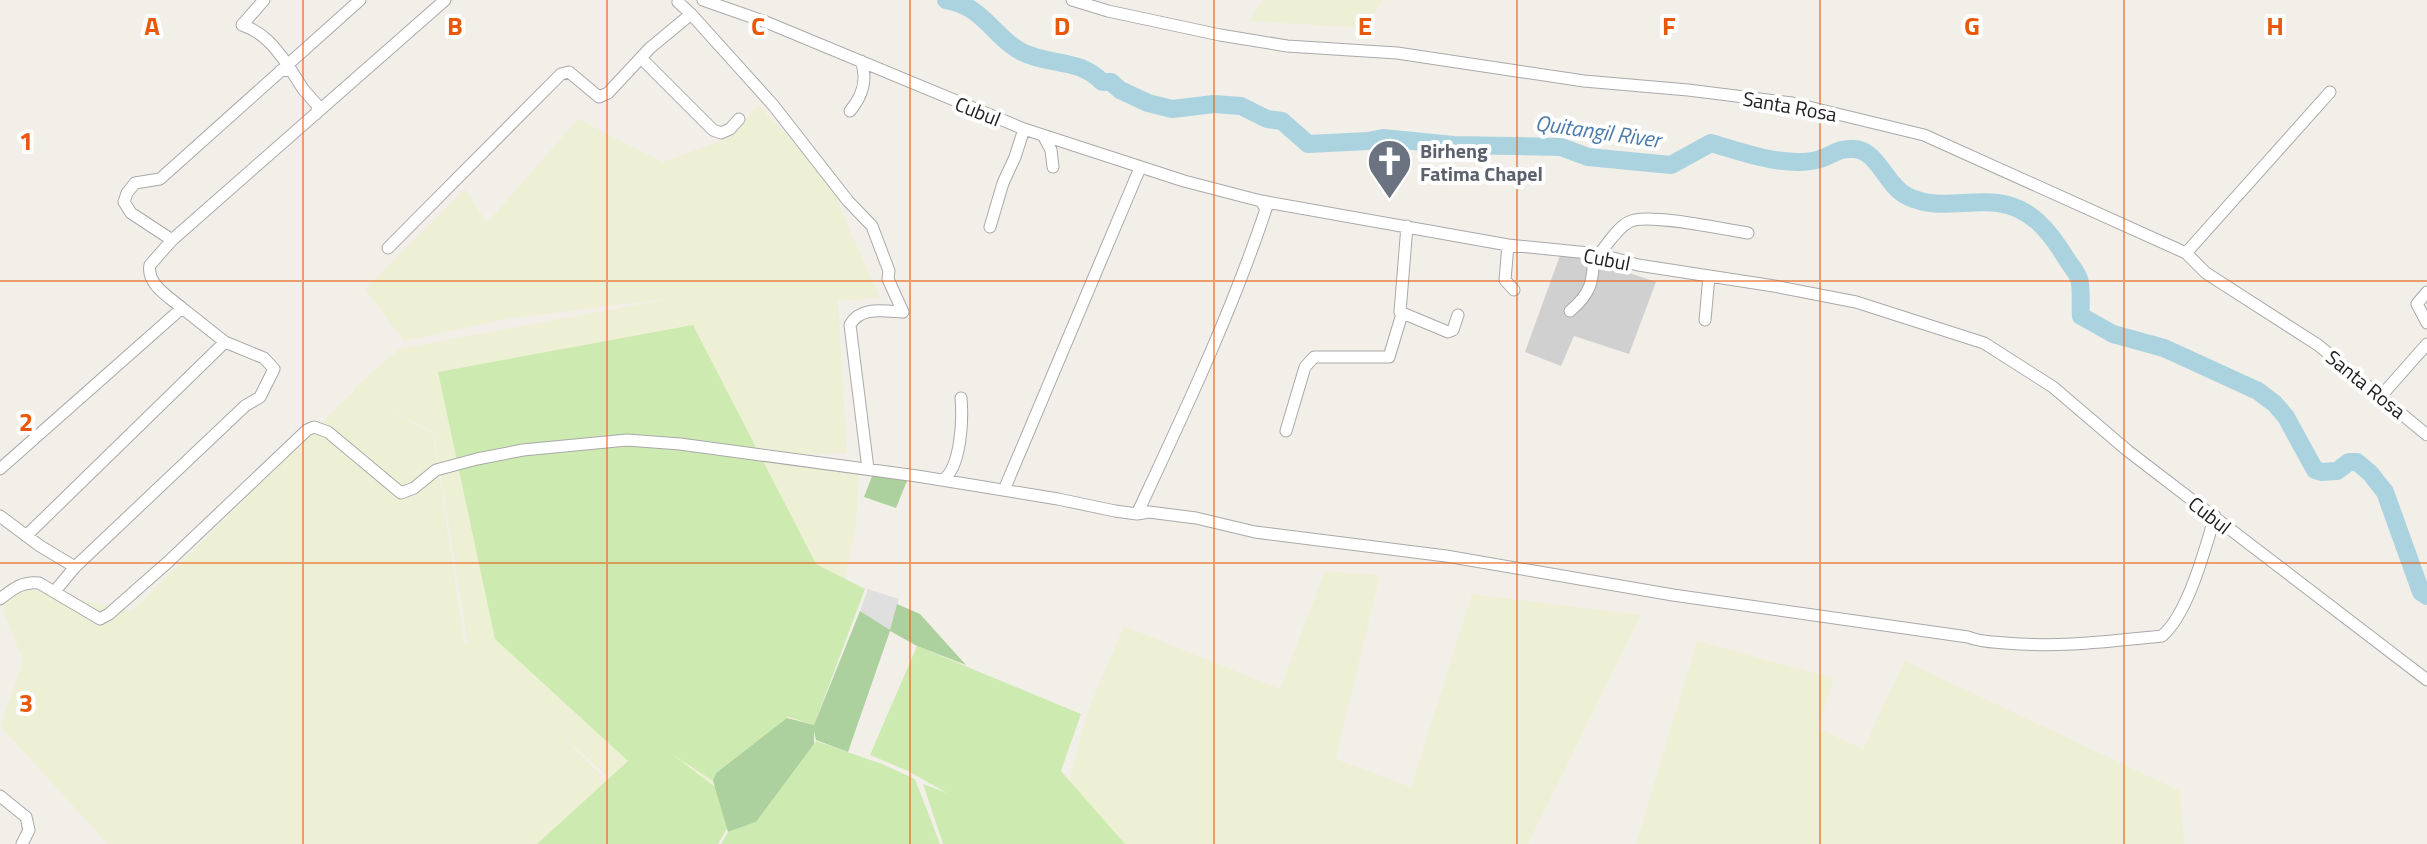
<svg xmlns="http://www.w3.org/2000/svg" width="2427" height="844" viewBox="0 0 2427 844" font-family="'Titillium Web',sans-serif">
	<rect width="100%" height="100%" fill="#f2efe9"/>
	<!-- residential -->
	<path fill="#e0dfdf" d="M868 589 899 599 890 630 860 611Z"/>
	<!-- religious -->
	<path fill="#d0d0d0" d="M1562 250 1656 282 1629 354 1574 336 1561 366 1525 352Z"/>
	<!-- farmland -->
	<path fill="#eef0d5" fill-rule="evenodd" d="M1263 0H1384L1361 28 1249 21Z
		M758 105 843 193 837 201 880 298 838 301 847 453 790 455 859 468 856 525 814 725 679 844 554 727 605 779 677 844H108L0 726 23 661 3 610 16 586 132 611 355 390 354 388 399 349 673 298 507 319 404 341 365 289 465 189 487 223 578 119 663 162 729 138ZM365 395 434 433 468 645 464 641 433 434Z
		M1325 571 1380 575 1336 759 1411 787 1472 594 1641 615 1528 844H1052L1088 710 1124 626 1280 689Z
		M1697 641 1834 678 1818 728 1863 749 1905 661 2180 791 2184 844H1636Z"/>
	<!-- grass -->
	<path fill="#cdebb0" d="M693 325 816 564 865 589 814 725 786 716 787 718 716 773 713 781 672 754 740 806 718 844H537L628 761 495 639 438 372Z
		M917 646 1081 714 1061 771 1125 844H943L923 784 947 793 908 771 870 755Z
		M816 741 882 764 915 779 940 844H721L728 832 756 822Z"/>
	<!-- forest -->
	<path fill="#add19e" d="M874 471 909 476 896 508 864 497Z
		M897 604 920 614 966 665 917 646 890 631 848 752 816 740 814 731V744L756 822 728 832 713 781 716 773 787 718 814 725 860 611 890 630Z"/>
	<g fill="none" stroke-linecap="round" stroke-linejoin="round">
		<!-- river -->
		<path stroke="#aad3df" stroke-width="18" d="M946 0C984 6 993 37 1022 52 1049 66 1080 58 1102 82H1111L1120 90 1148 103 1172 109 1214 104 1241 106 1267 119 1282 121 1308 144 1368 141 1383 138 1453 145 1561 147 1588 157 1671 165 1711 143C1742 152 1788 169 1820 159 1834 155 1836 148 1854 149 1878 150 1886 186 1907 196 1936 211 1968 199 1998 203 2031 207 2050 232 2066 258 2070 265 2077 272 2079 279 2082 287 2080 306 2081 316L2113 334 2164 348 2258 391 2275 404 2286 417 2315 470 2322 472 2337 471 2349 462H2357L2370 473 2385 492 2421 592 2427 596"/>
		<defs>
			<path id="street" d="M264 0 242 25C263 32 275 47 287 64
				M703 0 766 22 1024 129 1184 181 1261 201 1508 245 1599 254 1638 265 1774 286 1856 302 1984 343 2053 387 2128 451 2427 680
				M1072 0 1108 11 1220 35 1287 46 1397 53 1584 81 1688 90 1792 103 1924 135 2186 253 2206 273 2318 345 2427 435
				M691 14 773 105 848 201 872 226 889 271 888 279 903 312C883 311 860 306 850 325L868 469
				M641 58 713 130 721 133 730 129 739 119
				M280 71 291 70 303 89 318 106 316 114
				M850 111C862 97 868 79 861 61
				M1043 135 1051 150 1053 167
				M1407 226 1400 312 1448 332 1453 330 1458 315
				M990 227 1003 183 1015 157 1024 129
				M172 240 131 213 124 202 127 193 135 183 160 179 360 0
				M1508 245 1505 280 1514 290
				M388 248 561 74 569 72 599 97 608 93 650 48 691 14 678 2 679 0
				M2186 253 2330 92
				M1599 254C1608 244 1617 228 1629 222 1646 212 1726 230 1748 233
				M2427 292 2417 304 2427 323
				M182 308C169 297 146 284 150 265L172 240 445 0
				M1570 311C1592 293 1593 280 1594 254
				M1705 320 1709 276
				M2381 396 2427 344
				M1286 431 1305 367 1314 357H1389L1402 314
				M0 469 182 308 225 342 264 358 274 369 260 397 245 406 75 567 55 591
				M943 480C961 467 963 420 961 398
				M1004 490 1140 168
				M1137 514C1184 413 1231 314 1266 209L1261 201
				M0 516 40 546 75 567
				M26 536 225 342
				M0 599C13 589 22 581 39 583L100 619 109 614 168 562 307 430 314 427 328 432 401 493 414 488 436 470 477 459 523 450 627 440 680 444 917 476 1058 499 1115 511 1137 514 1149 512 1196 518 1255 532 1446 556 1673 595 1968 637C1980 642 1992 642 2005 643 2058 648 2110 641 2162 636 2188 614 2205 549 2215 516
				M0 796 26 817 29 830 22 844"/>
		</defs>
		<!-- street casing -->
		<use href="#street" stroke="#a9a9a9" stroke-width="13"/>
		<!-- street -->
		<use href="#street" stroke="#fff" stroke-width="11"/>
	</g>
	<!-- grid -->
	<path fill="none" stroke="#e8590c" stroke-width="2" stroke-opacity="0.55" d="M303 0V844M607 0V844M910 0V844M1214 0V844M1517 0V844M1820 0V844M2124 0V844M0 281H2427M0 563H2427"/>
	<!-- icons -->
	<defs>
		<symbol id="church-pin" viewBox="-11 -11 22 30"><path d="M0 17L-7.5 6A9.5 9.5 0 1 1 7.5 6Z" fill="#6b7280" stroke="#fff"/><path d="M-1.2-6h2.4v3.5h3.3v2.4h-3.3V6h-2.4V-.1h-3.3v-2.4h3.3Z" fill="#fff"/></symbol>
	</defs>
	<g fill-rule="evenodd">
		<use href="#church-pin" x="1364" y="136" width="51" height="69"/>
	</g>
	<g text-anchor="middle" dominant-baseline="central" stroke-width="8" stroke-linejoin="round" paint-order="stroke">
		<!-- street labels -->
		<g font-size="20" fill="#222" stroke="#fff">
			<text transform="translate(1790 106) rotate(10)">Santa Rosa</text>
			<text transform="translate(978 111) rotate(22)">Cubul</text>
			<text transform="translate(1607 259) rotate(11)">Cubul</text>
			<text transform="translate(2366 384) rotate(39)">Santa Rosa</text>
			<text transform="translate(2210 515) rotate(38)">Cubul</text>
		</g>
		<!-- worship labels -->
		<g font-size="20" font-weight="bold" fill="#5b616d" stroke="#fff" text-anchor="start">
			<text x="1420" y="150">Birheng<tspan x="1420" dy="23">Fatima Chapel</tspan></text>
		</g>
		<!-- water labels -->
		<g font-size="22" font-style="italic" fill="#4a7aab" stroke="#fff">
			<text transform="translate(1598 131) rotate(8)">Quitangil River</text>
		</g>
	</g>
	<g font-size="26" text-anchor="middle" font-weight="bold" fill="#e8590c" stroke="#fff" stroke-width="8" stroke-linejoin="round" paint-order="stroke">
		<text x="152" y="35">A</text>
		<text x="455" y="35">B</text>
		<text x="758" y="35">C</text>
		<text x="1062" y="35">D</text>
		<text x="1365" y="35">E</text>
		<text x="1669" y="35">F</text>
		<text x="1972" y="35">G</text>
		<text x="2275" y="35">H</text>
		<text x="26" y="150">1</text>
		<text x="26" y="431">2</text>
		<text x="26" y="712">3</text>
	</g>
</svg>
